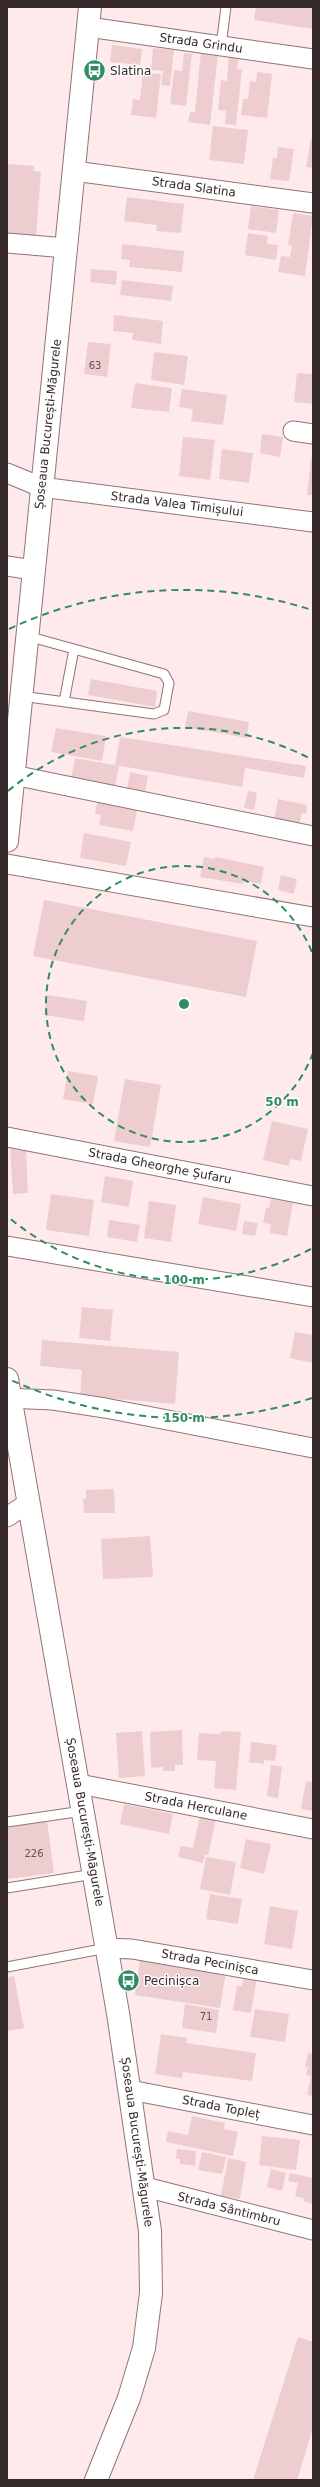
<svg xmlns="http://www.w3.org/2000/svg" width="320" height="2487" viewBox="0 0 320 2487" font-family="'DejaVu Sans',sans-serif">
	<rect width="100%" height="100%" fill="#feeaeb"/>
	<!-- building -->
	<path fill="#eecdd0" d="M256 7H313V29L254 20Z
		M112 45 142 49 140 65 110 62Z
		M153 48 174 50 170 86 161 85 163 71 151 70Z
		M201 52 218 54 210 125 188 122 190 112H195Z
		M184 53 192 54 186 106 170 104 174 70 182 71Z
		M229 56 239 57 237 69H242L236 125 225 124 226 111 218 110 221 80 227 81Z
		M257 72 272 74 267 118 241 115 243 99H248L250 81 256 82Z
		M143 73 161 74 156 118 131 115 133 99 140 100Z
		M213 126 248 130 244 164 209 160Z
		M311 138H313V168L306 167Z
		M278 147 294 149 289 181 270 179 273 158H277Z
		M7 164 34 166V171L41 172 36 236 7 233Z
		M127 197 184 204 181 233 156 231 157 225 124 221Z
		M251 206 279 210 276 233 248 229Z
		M293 213 313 216 305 276 278 272 281 256 290 257 292 246 288 245Z
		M248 233 268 236 267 244 278 245 276 260 245 255Z
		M122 244 184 251 182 272 129 267 130 260 121 259Z
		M91 269 117 271 116 285 90 282Z
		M122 280 173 286 171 301 120 295Z
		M114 315 163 321 161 344 132 340 133 333 113 331Z
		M88 342 111 344 107 377 84 374Z
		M154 352 188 356 184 385 151 380Z
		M297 373 313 374V404L294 402Z
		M135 383 172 388 169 412 131 408Z
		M182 389 227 395 223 425 191 421 193 409 179 407Z
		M262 434 283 437 280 457 260 453Z
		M183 437 215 440 210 480 179 476Z
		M222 449 253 453 249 483 219 479Z
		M311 458H313V495H307Z
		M91 679 157 691 155 707 88 695Z
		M188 711 249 722 247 738 185 727Z
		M56 728 106 736 102 761 51 752Z
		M120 737 306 766 304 778 245 768 242 787 115 765Z
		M75 758 119 766 115 787 71 780Z
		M130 772 148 776 145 792 127 789Z
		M248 791 257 793 254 810 244 808Z
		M98 799 138 806 133 831 99 825 101 815 95 814Z
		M278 799 307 805 306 814 302 813 299 826 274 821Z
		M84 833 131 842 126 866 80 858Z
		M204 857 214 859 215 857 264 867 261 884 244 881 243 884 200 877Z
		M281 875 297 879 294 894 278 890Z
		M44 900 257 941 246 997 33 956Z
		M47 995 87 1001 84 1021 44 1015Z
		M68 1071 98 1076 93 1104 63 1099Z
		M125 1079 161 1085 150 1147 114 1141Z
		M272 1121 308 1129 301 1161 290 1159 289 1166 263 1160Z
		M10 1148 26 1151 28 1193 13 1194Z
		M105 1176 133 1181 129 1207 101 1202Z
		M51 1194 94 1200 89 1236 46 1230Z
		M203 1197 241 1204 236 1231 198 1224Z
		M271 1199 293 1203 287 1236 270 1233 271 1224 263 1223 266 1207 269 1208Z
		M149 1201 176 1205 171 1242 144 1238Z
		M109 1220 140 1225 137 1242 107 1237Z
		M244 1221 258 1223 255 1236 242 1234Z
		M82 1307 113 1310 110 1341 79 1338Z
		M295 1332 313 1335V1363L290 1358Z
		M42 1340 179 1352 175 1404 80 1396 82 1370 40 1366Z
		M114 1489 115 1513H84L83 1499H86V1490Z
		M150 1536 153 1577 103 1579 101 1539Z
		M182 1730 183 1765H175V1771H163V1767L151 1768 150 1732Z
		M142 1731 145 1776 119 1778 116 1733Z
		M221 1731 241 1732 236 1790 214 1788 216 1761 197 1760 199 1733 220 1734Z
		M251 1742 277 1745 275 1761 264 1760V1764L249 1762Z
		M271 1765 282 1767 278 1798 267 1796Z
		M306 1781 313 1782V1811L301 1809Z
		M124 1804 173 1814 169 1834 120 1824Z
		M200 1815 216 1819 208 1855 205 1854 203 1863 178 1857 181 1846 193 1848Z
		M47 1821 54 1873 7 1879V1827Z
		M246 1839 271 1844 264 1874 240 1868Z
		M206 1857 236 1862 230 1895 200 1889Z
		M210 1894 242 1899 238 1924 206 1919Z
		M270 1906 298 1911 292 1949 264 1944Z
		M140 1960 226 1972 220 2008 135 1995Z
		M244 1975 257 1976 251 2013 233 2010 237 1986H242Z
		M14 1976 24 2028 7 2031V1978Z
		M185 2004 219 2010 216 2033 182 2028Z
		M255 2009 289 2014 285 2042 250 2037Z
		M161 2034 187 2038 186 2043 256 2053 252 2081 183 2072 182 2078 155 2074Z
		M308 2053 313 2054V2096L307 2095 311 2076 306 2075 308 2067H305Z
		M192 2116 225 2123 224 2129 238 2132 233 2156 166 2142 168 2131 188 2135Z
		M262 2136 300 2140 296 2170 259 2165Z
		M177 2149 196 2151 195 2166 180 2164V2159H176Z
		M202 2152 226 2157 222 2174 198 2170Z
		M228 2158 246 2162 240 2199 221 2196Z
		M271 2169 286 2173 282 2191 267 2187Z
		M290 2173 313 2178V2204L303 2201 304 2198 295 2196 298 2183 288 2181Z
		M298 2337 313 2342V2428L297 2480H253Z"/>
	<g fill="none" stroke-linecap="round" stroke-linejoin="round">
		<defs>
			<path id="service" d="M221 46 226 7
				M21 696 154 714 164 710 169 683 164 674 27 636
				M64 702 74 649
				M7 1822 83 1811
				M7 1888 94 1874
				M7 1967 107 1948"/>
			<path id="minor" d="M88 27 313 59
				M74 171 313 203
				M7 243 66 248
				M293 431 313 434
				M7 473 41 487 313 522
				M7 566 33 570
				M13 775 313 836
				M7 864 313 917
				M7 1137 313 1196
				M7 1246 313 1297
				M7 1398 53 1400 105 1408 313 1448
				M7 1517 28 1503
				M79 1784 313 1829
				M107 1948 132 1949 313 1980
				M130 2090 313 2125
				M145 2187 313 2230"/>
			<path id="secondary" d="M7 841 90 7
				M7 1379 118 2013 150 2231 151 2293 144 2348 129 2398 96 2480"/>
		</defs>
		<!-- service casing -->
		<use href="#service" stroke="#917477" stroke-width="11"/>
		<!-- minor casing -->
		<use href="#minor" stroke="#917477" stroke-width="21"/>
		<!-- secondary casing -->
		<use href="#secondary" stroke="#917477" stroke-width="24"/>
		<!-- service -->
		<use href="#service" stroke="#fff" stroke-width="9"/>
		<!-- minor -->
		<use href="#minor" stroke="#fff" stroke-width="19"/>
		<!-- secondary -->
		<use href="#secondary" stroke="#fff" stroke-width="22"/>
	</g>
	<!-- distance rings -->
	<g fill="none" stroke="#2f8c63" stroke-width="2" stroke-dasharray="7 5">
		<path d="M313 1053A138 138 0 1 1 313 955"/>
		<path d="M311 1249A276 276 0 0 1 8 1217M8 791A276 276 0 0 1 311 759"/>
		<path d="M312 1398A414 414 0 0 1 9 1379M9 629A414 414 0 0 1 312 610"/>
	</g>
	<!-- icons -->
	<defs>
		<symbol id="bus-disc" viewBox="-11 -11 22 22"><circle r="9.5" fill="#2f8c63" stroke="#fdfdfd"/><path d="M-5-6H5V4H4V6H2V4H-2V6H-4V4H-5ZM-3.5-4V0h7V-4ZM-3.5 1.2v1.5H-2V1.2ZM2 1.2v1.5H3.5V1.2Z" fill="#fff"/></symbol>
	</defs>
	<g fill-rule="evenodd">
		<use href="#bus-disc" x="82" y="58" width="25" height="25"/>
		<use href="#bus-disc" x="116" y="1968" width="25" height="25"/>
	</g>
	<g text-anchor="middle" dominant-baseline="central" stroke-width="3" stroke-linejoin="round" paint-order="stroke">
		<!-- number labels -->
		<g font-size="10" fill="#645254">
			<text x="95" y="365">63</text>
			<text x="34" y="1853">226</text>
			<text x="206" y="2016">71</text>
		</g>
		<!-- street labels -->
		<g font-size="12" fill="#36292a" stroke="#fdfdfd">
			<text transform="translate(201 43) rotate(8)">Strada Grindu</text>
			<text transform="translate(194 187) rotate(8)">Strada Slatina</text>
			<text transform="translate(48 424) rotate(-84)">Șoseaua București-Măgurele</text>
			<text transform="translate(177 504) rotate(7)">Strada Valea Timișului</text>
			<text transform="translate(160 1166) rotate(11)">Strada Gheorghe Șufaru</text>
			<text transform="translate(196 1806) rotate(11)">Strada Herculane</text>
			<text transform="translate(85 1822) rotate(80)">Șoseaua București-Măgurele</text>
			<text transform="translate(210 1962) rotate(10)">Strada Pecinișca</text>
			<text transform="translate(221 2107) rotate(11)">Strada Topleț</text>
			<text transform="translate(137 2142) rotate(82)">Șoseaua București-Măgurele</text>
			<text transform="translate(229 2209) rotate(14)">Strada Sântimbru</text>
		</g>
		<!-- poi labels -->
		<g font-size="12" fill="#36292a" stroke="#fdfdfd" text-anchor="start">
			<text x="110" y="71">Slatina</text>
			<text x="144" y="1981">Pecinișca</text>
		</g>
	</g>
	<circle cx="184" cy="1004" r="6" fill="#2f8c63" stroke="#fdfdfd" stroke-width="2"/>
	<g font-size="12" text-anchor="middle" font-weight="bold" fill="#2f8c63" stroke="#fdfdfd" stroke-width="3" stroke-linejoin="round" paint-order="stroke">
		<text x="282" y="1106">50 m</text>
		<text x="184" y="1284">100 m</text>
		<text x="184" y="1422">150 m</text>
	</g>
	<!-- border -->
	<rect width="320" height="2487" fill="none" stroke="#36292a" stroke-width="16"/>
</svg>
